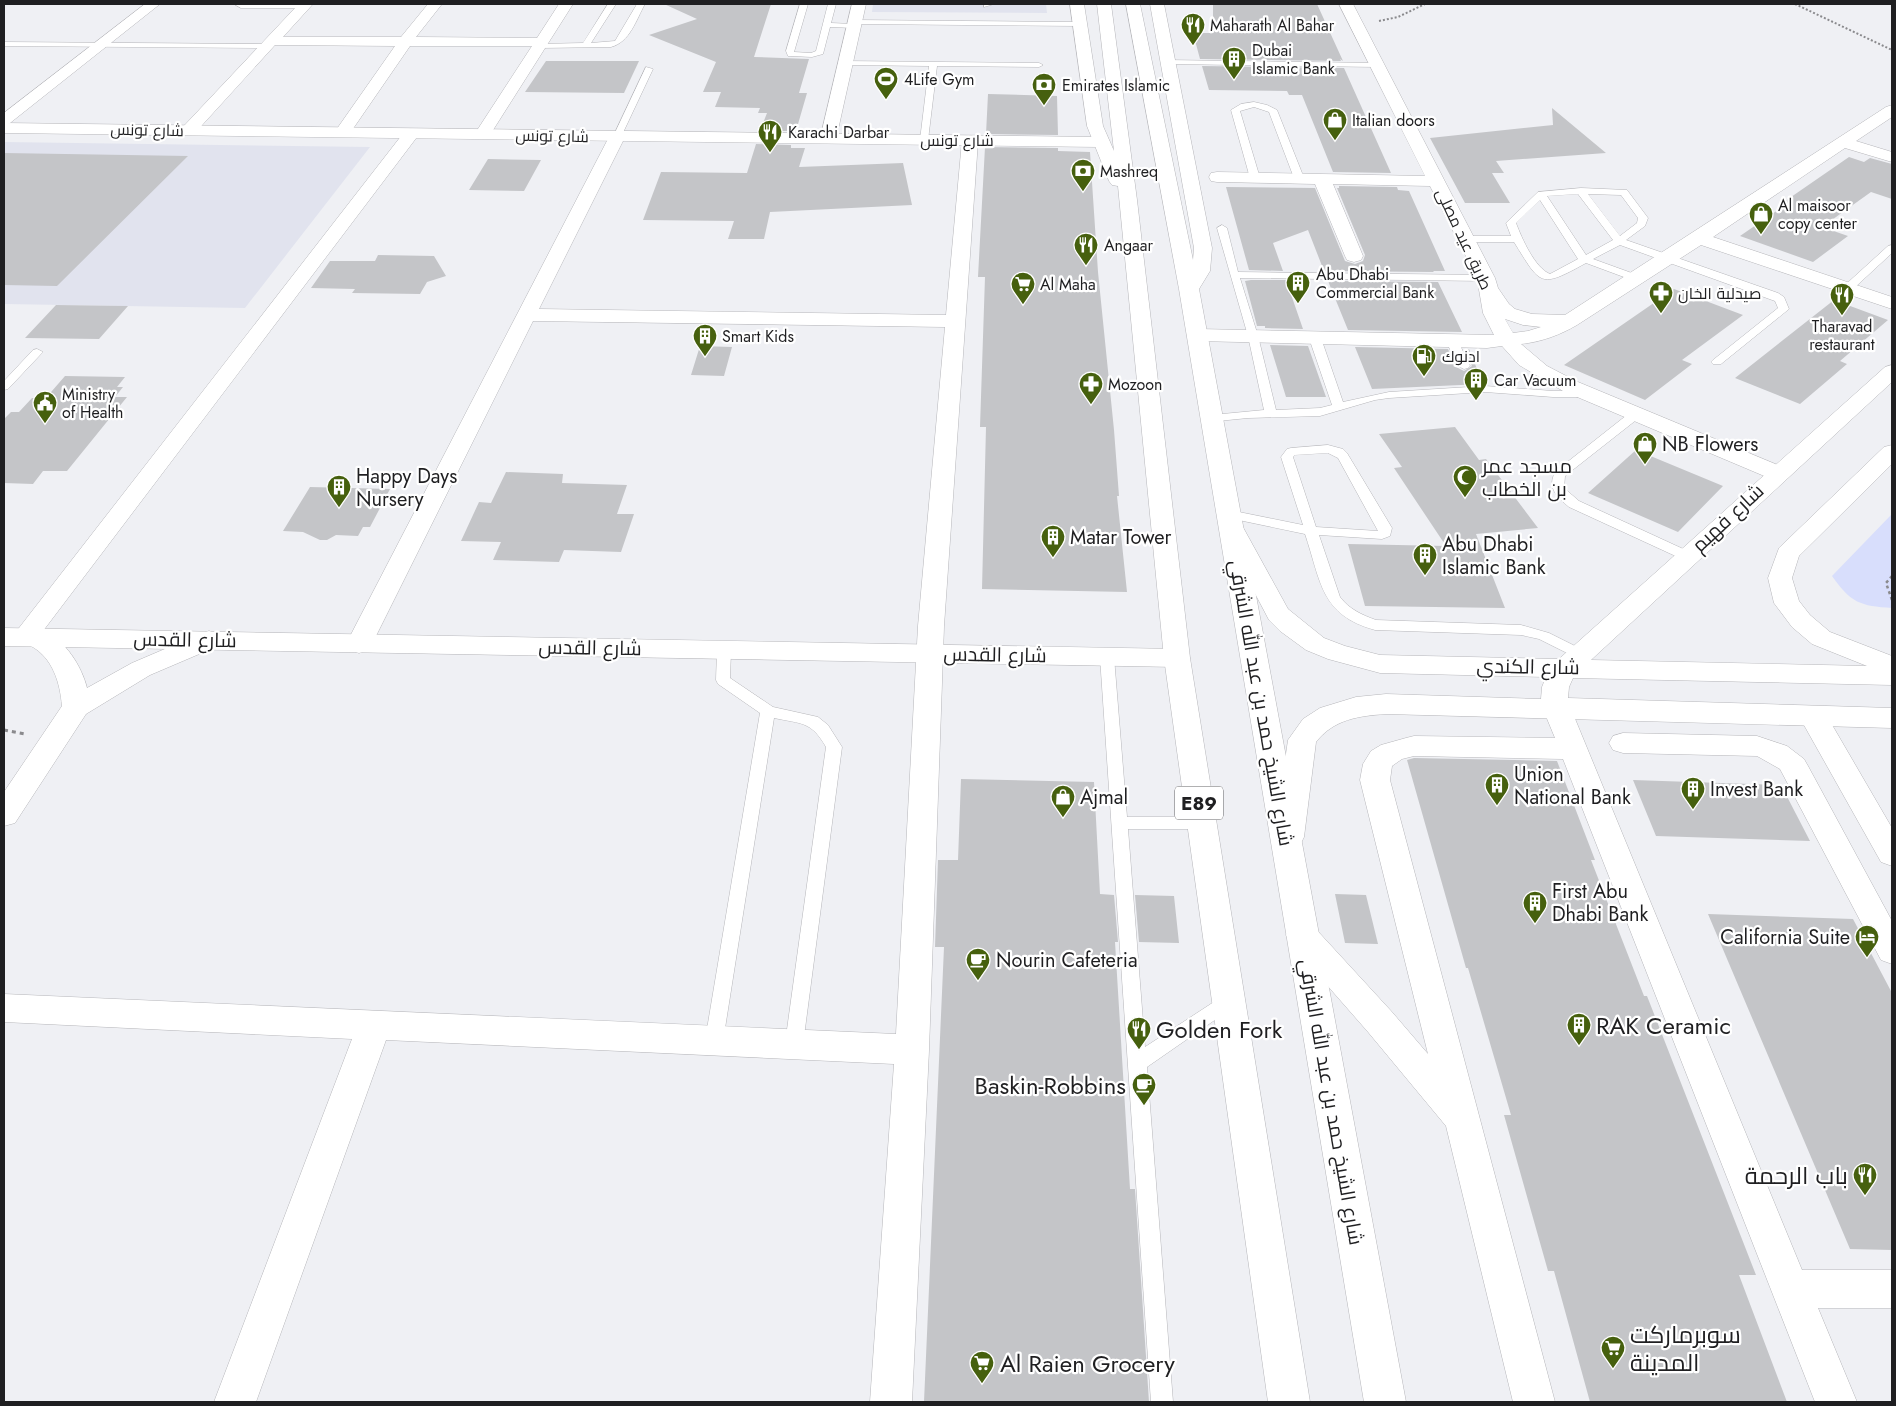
<svg xmlns="http://www.w3.org/2000/svg" width="1896" height="1406" viewBox="0 0 1896 1406" font-family="Jost,Cairo,sans-serif">
	<rect width="100%" height="100%" fill="#eff0f4"/>
	<!-- built -->
	<path fill="#e1e3ee" d="M873 4H1046L1047 13 872 12Z
		M4 142 370 147 245 308 4 304Z"/>
	<!-- green -->
	<path fill="#d8defc" d="M1892 514V608C1860 606 1851 603 1832 576Z"/>
	<!-- building -->
	<path fill="#c4c5c8" d="M664 4H771L754 57 809 59 799 93H807L796 131H760L767 113H758L760 108 715 107 721 92H703L716 62 649 35 697 19Z
		M1213 4H1317L1343 61 1340 59 1341 61 1200 59 1193 33H1213Z
		M546 61H639L624 93 525 92Z
		M1202 66 1344 68 1391 173 1333 172 1302 95H1289L1287 91 1209 90Z
		M988 94 1057 96 1058 135 986 134Z
		M1552 108 1606 153 1496 161 1504 173H1492L1510 203H1465L1430 138 1553 125Z
		M756 144 791 145V148H805L799 167 903 163 912 205 770 212 764 239H728L734 221 643 220 661 172 747 173Z
		M985 147 1058 148V151L1090 152 1098 272 1114 430 1119 496H1117L1127 592 982 589 986 427H980L985 277H978Z
		M4 153 188 156 57 286 4 285Z
		M1849 157 1864 162 1870 158 1892 164V199L1871 192 1822 227 1848 236 1813 262 1740 236 1782 207 1778 206Z
		M488 159 541 160 524 191 469 190Z
		M1339 186 1397 187 1398 190 1409 191 1445 271H1433L1434 272 1324 271 1308 230 1273 243 1283 271 1249 270 1226 187 1315 188 1345 261 1355 264 1363 261 1365 255 1337 188H1339Z
		M378 255 434 256 446 276 427 282 420 294 352 293 355 289 311 288 330 261H375Z
		M1251 280H1286L1303 329 1265 328V326H1257L1245 281Z
		M1328 281 1438 282 1462 332 1348 330Z
		M1674 289 1743 315 1682 360 1692 364 1645 400 1564 365Z
		M1834 300 1888 320 1840 361 1847 364 1800 404 1735 378Z
		M56 305 128 306 99 339 25 338Z
		M1270 345 1308 346 1326 397H1286Z
		M700 346 732 347 724 376 691 375Z
		M1355 347 1448 349 1456 367 1464 371 1472 366 1464 349H1469L1483 384 1372 389Z
		M65 376 125 377 117 387H123L115 397H127L67 471H43L33 484 4 483V419L11 412H19L32 398 45 399Z
		M1455 427 1479 460 1486 459 1538 528 1476 534 1505 608 1365 606 1348 544 1446 546 1394 468 1402 467 1379 434Z
		M1636 450 1723 486 1678 532 1588 493Z
		M506 472 563 474 562 483 627 485 617 514H634L621 552 564 550 559 562 493 560 501 542 461 541 479 502 491 503Z
		M310 487 390 489 370 527H363L358 536 336 535 327 540H320L303 532 283 531Z
		M1414 758 1557 761 1595 860H1591L1644 996H1647L1756 1275H1739L1787 1402H1590L1554 1271H1548L1504 1115H1511L1468 968H1466L1407 760Z
		M961 779 1094 782 1100 894 1114 895 1118 942H1115L1130 1189H1135L1149 1402H924L944 947H935L938 860H958Z
		M1633 780 1781 785 1810 841 1656 836Z
		M1335 894 1366 895 1378 944 1345 943Z
		M1135 895 1174 896 1179 943 1139 942Z
		M1708 914 1853 919 1892 993V1250L1850 1249Z"/>
	<g fill="none" stroke-linecap="round" stroke-linejoin="round">
		<defs>
			<path id="service" d="M608 4H616L591 43 615 41 637 4H645C636 20 630 42 611 47L539 48 535 46 539 44 583 43Z
				M800 4H808L794 52 811 53 816 51 828 4H836L831 23 853 24 851 22 855 20 1080 22 1084 24 1080 26 856 24 858 26 854 28 830 27 823 54 812 57 791 56H788L786 51Z
				M984 4H994L984 7Z
				M4 42 266 44 270 46 266 48 4 46Z
				M1165 60 1378 63 1382 65 1378 67 1168 64 1164 62Z
				M842 61 1039 63 1043 65 1039 67 937 66 928 140 924 143 920 140 929 66 845 65 841 63Z
				M646 67 653 69 621 137 617 140 614 139 613 137Z
				M1254 102 1267 105 1277 110 1304 178 1302 180H1296L1294 178 1269 112 1254 107 1240 111 1260 178 1255 181 1250 178 1231 110 1241 104Z
				M1581 188 1627 190 1648 218 1645 226 1626 240 1778 293 1784 297 1789 309 1721 364H1713L1711 362 1713 360 1778 308 1775 301 1620 245 1593 259 1640 276 1641 278 1640 280H1632L1586 263C1539 289 1541 285 1514 242H1465L1460 239 1465 236H1511L1506 223 1538 192ZM1578 194 1613 240 1586 255 1547 196ZM1588 194 1621 195 1638 218 1637 223 1620 236ZM1540 200 1578 259 1550 274C1535 268 1522 239 1516 223Z
				M1222 225 1227 228 1238 272 1486 275 1491 278 1486 281 1240 278 1258 336 1276 410 1320 408 1332 405 1309 338 1315 335 1321 338 1343 402 1389 392 1485 386 1553 391H1588L1594 394 1588 397H1553L1485 392 1389 398 1375 400 1320 416 1248 418 1208 422 1206 419 1208 416 1212 415 1264 410 1248 336 1217 228Z
				M1892 245V253L1852 290H1844L1843 288 1844 286 1888 246Z
				M1452 338 1458 341 1470 366 1468 368 1464 369 1458 366 1446 341Z
				M37 349 43 352 41 354 8 389 4 390V381L33 350Z
				M1636 410 1640 411 1642 414 1640 417 1565 476 1564 488 1579 501 1692 553 1694 556 1692 559H1682L1569 507C1557 497 1546 487 1556 471L1632 411Z
				M1328 445 1343 449 1347 453 1392 528 1390 536 1382 539 1319 535 1340 597C1349 609 1362 615 1376 620L1521 625 1549 633 1585 651 1587 654 1585 657H1575L1539 639 1521 635 1375 630C1320 615 1321 581 1305 534L1229 518 1223 514 1229 510 1303 525 1281 457 1287 449 1291 448ZM1328 453 1338 458 1378 531 1316 527 1293 457 1295 455Z
				M724 646 729 648 731 651 730 678 773 707 818 717 828 725 842 747 803 1044 801 1050 794 1052 787 1050 785 1044 826 747C811 721 802 724 774 718L723 1041 721 1047 714 1049 707 1047 705 1041 760 713 718 684 716 680 717 651 719 648Z
				M1107 652 1112 654 1114 657 1127 817H1202L1208 819 1210 823 1208 827 1202 829H1128L1145 1047 1223 996 1229 993 1235 996 1238 1001 1235 1006 1147 1067 1173 1402H1151L1100 657 1102 654Z"/>
			<path id="minor" d="M145 4H160L10 123 4 125V113Z
				M234 4H313L283 37H401L428 4H442L416 37 537 38 559 4H573L488 138H476L474 135 532 46H410L348 136H336L334 133 395 46 275 45 194 134H182L180 131 182 128 295 8H241Z
				M852 4H866L836 139 834 142H822L820 139Z
				M1339 4H1353L1495 278 1498 288 1509 304 1515 309 1532 314 1565 315 1886 107 1892 105V117L1856 141 1892 152V162L1845 148 1713 237 1892 297V309L1701 245 1577 325C1560 335 1541 342 1521 344L1547 366 1578 382 1785 468 1788 473 1785 478 1777 480 1769 478 1563 391 1519 365 1502 346 1487 348 1197 341 1190 339 1187 335 1190 331 1197 329 1494 335 1483 313 1477 278 1430 186 1333 184 1363 256 1361 260 1354 262 1347 260 1345 256 1315 184 1217 182 1211 181 1209 177 1211 173 1217 172 1425 176ZM1505 319 1523 325 1541 327 1528 331 1513 333Z
				M411 129 417 131 419 134 417 137 43 631C65 639 82 667 87 688L132 663 200 634 209 631 218 634 222 640 218 646 150 675 86 714 15 823 4 826V792L62 706C60 683 53 658 31 646 27 644 20 644 16 643L12 637 405 131Z
				M617 132 623 134 625 137 539 309 946 315 962 141 964 138H976L978 141 944 626 929 1050 912 1402H870L894 1064 386 1040 256 1402H214L352 1039 4 1022V994L896 1034 918 626 945 327 533 321 372 644 368 650 359 653 350 650 346 644 609 137 611 134Z
				M1557 699 1567 702 1571 709 1802 1270H1892V1308H1818L1857 1402H1815L1563 759 1414 756 1402 759 1392 766 1390 780 1555 1402H1513L1446 1126 1368 1032 1291 944 1286 935 1291 926 1302 922 1313 926 1392 1012 1428 1054 1360 780 1363 764 1371 751 1381 745 1406 738 1414 736 1555 738 1543 709 1547 702Z
				M1814 708 1824 711 1892 828V866L1881 862 1800 718 1804 711Z
				M1623 733 1757 736 1787 746 1804 759 1808 766 1892 921V964L1881 960 1780 769 1757 756 1623 753 1613 750 1609 743 1613 736Z"/>
			<path id="tertiary" d="M4 123 1100 137 1106 139 1108 142 1106 145 1100 147 4 133Z
				M1892 365V382L1591 660 1867 666 1812 644 1792 627 1774 603 1768 578 1779 548 1884 447 1892 445V464L1799 556 1792 578 1799 601 1810 615 1830 632 1892 656V685L1573 678 1569 687 1568 698 1892 708V728L1386 714C1359 716 1334 719 1316 742L1304 837 1300 845 1289 849 1278 845 1274 837 1288 740 1303 719 1320 708 1356 697 1386 694 1541 699 1542 687 1546 677 1380 673 1328 659 1306 650 1280 631 1269 620 1219 525 1223 520 1231 518 1239 520 1288 609 1324 638 1345 646 1380 655 1559 659 1885 367Z
				M4 628 1177 649 1186 652 1190 658 1186 664 1177 667 4 646Z"/>
			<path id="trunk" d="M1070 4H1084L1103 126 1114 151 1097 4H1111L1137 200 1190 658 1310 1402H1268L1164 658 1118 186 1112 185 1109 181 1087 126Z
				M1126 4H1140L1193 260 1194 248 1150 4H1164L1212 248 1210 271 1199 289 1406 1402H1364L1179 289Z"/>
		</defs>
		<!-- service casing -->
		<use href="#service" stroke="#b6b6ba" stroke-width="1"/>
		<!-- minor casing -->
		<use href="#minor" stroke="#b6b6ba" stroke-width="1"/>
		<!-- tertiary casing -->
		<use href="#tertiary" stroke="#b6b6ba" stroke-width="1"/>
		<!-- trunk casing -->
		<use href="#trunk" stroke="#b6b6ba" stroke-width="1"/>
		<!-- path-far2 -->
		<path stroke="#8a8a8d" stroke-width="2" stroke-dasharray="2 2" stroke-linecap="butt" d="M1795 4 1892 50
			M1379 21 1398 17 1425 4"/>
		<!-- path-far1 -->
		<path stroke="#8a8a8d" stroke-width="2.5" stroke-dasharray="3 3" stroke-linecap="butt" d="M1892 576 1886 583 1892 600"/>
		<!-- path -->
		<path stroke="#8a8a8d" stroke-width="3" stroke-dasharray="4 4" stroke-linecap="butt" d="M4 730 25 734"/>
		<!-- service -->
		<use href="#service" fill="#fff" fill-rule="evenodd"/>
		<!-- minor -->
		<use href="#minor" fill="#fff" fill-rule="evenodd"/>
		<!-- tertiary -->
		<use href="#tertiary" fill="#fff" fill-rule="evenodd"/>
		<!-- trunk -->
		<use href="#trunk" fill="#fff" fill-rule="evenodd"/>
	</g>
	<!-- icons -->
	<defs>
		<symbol id="restaurant-pin" viewBox="-11 -11 22 30"><path d="M0 17L-7.5 6A9.5 9.5 0 1 1 7.5 6Z" fill="#46600e" stroke="#fff"/><path d="M-5-6h1v4h1v-4h1v4h1v-4h1v5L-1.5 .5V6h-2V.5L-5-1ZM5-6V6H3V1.5H1.5Q1.5-4 5-6Z" fill="#fff"/></symbol>
		<symbol id="building-pin" viewBox="-11 -11 22 30"><path d="M0 17L-7.5 6A9.5 9.5 0 1 1 7.5 6Z" fill="#46600e" stroke="#fff"/><path d="M-4-6H4V6H1V3H-1V6H-4ZM-2.5-4.3h1.7v1.8h-1.7ZM.8-4.3h1.7v1.8H.8ZM-2.5-1h1.7V.8h-1.7ZM.8-1h1.7V.8H.8Z" fill="#fff"/></symbol>
		<symbol id="stadium-pin" viewBox="-11 -11 22 30"><path d="M0 17L-7.5 6A9.5 9.5 0 1 1 7.5 6Z" fill="#46600e" stroke="#fff"/><path d="M0-5a6.5 5 0 1 0 0 10a6.5 5 0 1 0 0-10ZM-3.5-1.8h7v3.6h-7Z" fill="#fff"/></symbol>
		<symbol id="bank-pin" viewBox="-11 -11 22 30"><path d="M0 17L-7.5 6A9.5 9.5 0 1 1 7.5 6Z" fill="#46600e" stroke="#fff"/><path d="M-6-4H6V4H-6ZM0-2.3a2.3 2.3 0 1 0 0 4.6a2.3 2.3 0 1 0 0-4.6Z" fill="#fff"/></symbol>
		<symbol id="shop-pin" viewBox="-11 -11 22 30"><path d="M0 17L-7.5 6A9.5 9.5 0 1 1 7.5 6Z" fill="#46600e" stroke="#fff"/><path d="M-5-2.5h2.3a2.7 3.5 0 0 1 5.4 0H5L5.5 6h-11ZM-1.5-2.5h3a1.5 2.3 0 0 0-3 0Z" fill="#fff"/></symbol>
		<symbol id="supermarket-pin" viewBox="-11 -11 22 30"><path d="M0 17L-7.5 6A9.5 9.5 0 1 1 7.5 6Z" fill="#46600e" stroke="#fff"/><path d="M-6-5.5h2.5l.6 2H6L4.5 2H-2.5L-4.4-4H-6ZM-1.5 3.2a1.3 1.3 0 1 0 .1 0ZM3 3.2a1.3 1.3 0 1 0 .1 0Z" fill="#fff"/></symbol>
		<symbol id="pharmacy-pin" viewBox="-11 -11 22 30"><path d="M0 17L-7.5 6A9.5 9.5 0 1 1 7.5 6Z" fill="#46600e" stroke="#fff"/><path d="M-2-6h4v4h4v4h-4v4h-4v-4h-4v-4h4Z" fill="#fff"/></symbol>
		<symbol id="fuel-pin" viewBox="-11 -11 22 30"><path d="M0 17L-7.5 6A9.5 9.5 0 1 1 7.5 6Z" fill="#46600e" stroke="#fff"/><path d="M-5.5-6h7V0h2V4h1.3V-2.5L3-4.5l.8-.8L6-3V5H2.5V1h-1V6h-7ZM-4.2-4.7v3.2H.2V-4.7Z" fill="#fff"/></symbol>
		<symbol id="civic-pin" viewBox="-11 -11 22 30"><path d="M0 17L-7.5 6A9.5 9.5 0 1 1 7.5 6Z" fill="#46600e" stroke="#fff"/><path d="M-.6-6.5H3V-4.5H.6V-3L4-1V1h2V6H-6V1h2V-1L-.6-3ZM-1.2 2.5V6h2.4V2.5Z" fill="#fff"/></symbol>
		<symbol id="mosque-pin" viewBox="-11 -11 22 30"><path d="M0 17L-7.5 6A9.5 9.5 0 1 1 7.5 6Z" fill="#46600e" stroke="#fff"/><path d="M3.5-4.9A6 6 0 1 0 3.5 4.9A5 5 0 1 1 3.5-4.9Z" fill="#fff"/></symbol>
		<symbol id="hotel-pin" viewBox="-11 -11 22 30"><path d="M0 17L-7.5 6A9.5 9.5 0 1 1 7.5 6Z" fill="#46600e" stroke="#fff"/><path d="M-6-4.5h1.5V1H6V5H4.5V3h-9V5H-6ZM-4 0a1.8 1.8 0 1 1 3.6 0ZM.5 0V-2.5h3Q6-2.5 6 0Z" fill="#fff"/></symbol>
		<symbol id="cafe-pin" viewBox="-11 -11 22 30"><path d="M0 17L-7.5 6A9.5 9.5 0 1 1 7.5 6Z" fill="#46600e" stroke="#fff"/><path d="M-5.5-4.5H6V0H3Q3 3.5 0 3.5H-2.5Q-5.5 3.5-5.5 0ZM3-3.2v2h1.7v-2ZM-6 4.5H4V6H-6Z" fill="#fff"/></symbol>
	</defs>
	<g fill-rule="evenodd">
		<use href="#restaurant-pin" x="1179" y="11" width="28" height="38"/>
		<use href="#building-pin" x="1220" y="45" width="28" height="38"/>
		<use href="#stadium-pin" x="872" y="65" width="28" height="38"/>
		<use href="#bank-pin" x="1030" y="71" width="28" height="38"/>
		<use href="#shop-pin" x="1321" y="106" width="28" height="38"/>
		<use href="#restaurant-pin" x="756" y="118" width="28" height="38"/>
		<use href="#bank-pin" x="1069" y="157" width="28" height="38"/>
		<use href="#shop-pin" x="1747" y="200" width="28" height="38"/>
		<use href="#restaurant-pin" x="1072" y="231" width="28" height="38"/>
		<use href="#building-pin" x="1284" y="269" width="28" height="38"/>
		<use href="#supermarket-pin" x="1009" y="270" width="28" height="38"/>
		<use href="#pharmacy-pin" x="1647" y="279" width="28" height="38"/>
		<use href="#restaurant-pin" x="1828" y="281" width="28" height="38"/>
		<use href="#building-pin" x="691" y="322" width="28" height="38"/>
		<use href="#fuel-pin" x="1410" y="342" width="28" height="38"/>
		<use href="#building-pin" x="1462" y="366" width="28" height="38"/>
		<use href="#pharmacy-pin" x="1077" y="370" width="28" height="38"/>
		<use href="#civic-pin" x="31" y="389" width="28" height="38"/>
		<use href="#shop-pin" x="1631" y="430" width="28" height="38"/>
		<use href="#mosque-pin" x="1451" y="463" width="28" height="38"/>
		<use href="#building-pin" x="325" y="473" width="28" height="38"/>
		<use href="#building-pin" x="1039" y="523" width="28" height="38"/>
		<use href="#building-pin" x="1411" y="541" width="28" height="38"/>
		<use href="#building-pin" x="1483" y="771" width="28" height="38"/>
		<use href="#building-pin" x="1679" y="775" width="28" height="38"/>
		<use href="#shop-pin" x="1049" y="783" width="28" height="38"/>
		<use href="#building-pin" x="1521" y="889" width="28" height="38"/>
		<use href="#hotel-pin" x="1853" y="923" width="28" height="38"/>
		<use href="#cafe-pin" x="964" y="946" width="28" height="38"/>
		<use href="#building-pin" x="1565" y="1011" width="28" height="38"/>
		<use href="#restaurant-pin" x="1125" y="1015" width="28" height="38"/>
		<use href="#cafe-pin" x="1130" y="1071" width="28" height="38"/>
		<use href="#restaurant-pin" x="1851" y="1161" width="28" height="38"/>
		<use href="#supermarket-pin" x="1599" y="1334" width="28" height="38"/>
		<use href="#supermarket-pin" x="968" y="1349" width="28" height="38"/>
	</g>
	<g text-anchor="middle" dominant-baseline="central" stroke-width="4.5" stroke-linejoin="round" paint-order="stroke">
		<!-- far-poi labels -->
		<g font-size="16" fill="#1f1f21" stroke="#fff" text-anchor="start">
			<text x="1210" y="25">Maharath Al Bahar</text>
			<text x="1252" y="50">Dubai<tspan x="1252" dy="18">Islamic Bank</tspan></text>
			<text x="904" y="79">4Life Gym</text>
			<text x="1062" y="85">Emirates Islamic</text>
			<text x="1352" y="120">Italian doors</text>
			<text x="788" y="132">Karachi Darbar</text>
			<text x="1100" y="171">Mashreq</text>
			<text x="1778" y="205">Al maisoor<tspan x="1778" dy="18">copy center</tspan></text>
			<text x="1104" y="245">Angaar</text>
			<text x="1316" y="274">Abu Dhabi<tspan x="1316" dy="18">Commercial Bank</tspan></text>
			<text x="1040" y="284">Al Maha</text>
			<text x="1678" y="293">صيدلية الخان</text>
			<text x="1842" y="326" text-anchor="middle">Tharavad<tspan x="1842" dy="18">restaurant</tspan></text>
			<text x="722" y="336">Smart Kids</text>
			<text x="1442" y="356">ادنوك</text>
			<text x="1494" y="380">Car Vacuum</text>
			<text x="1108" y="384">Mozoon</text>
			<text x="62" y="394">Ministry<tspan x="62" dy="18">of Health</tspan></text>
		</g>
		<!-- far-street labels -->
		<g font-size="16" fill="#1f1f21" stroke="#fff">
			<text transform="translate(147 130) rotate(1)">شارع تونس</text>
			<text transform="translate(552 136) rotate(1)">شارع تونس</text>
			<text x="957" y="140">شارع تونس</text>
			<text transform="translate(1464 239) rotate(65)">طريق عيد مصلى</text>
		</g>
		<!-- shield labels -->
		<rect fill="#fff" stroke="#626264" stroke-width="1" x="1175" y="786.5" width="48" height="33" rx="4"/>
		<g font-size="19" font-weight="bold" fill="#1f1f21">
			<text x="1199" y="803">E89</text>
		</g>
		<!-- poi labels -->
		<g font-size="20" fill="#1f1f21" stroke="#fff" text-anchor="start">
			<text x="1662" y="444">NB Flowers</text>
			<text x="1482" y="466">مسجد عمر<tspan x="1482" dy="23">بن الخطاب</tspan></text>
			<text x="356" y="476">Happy Days<tspan x="356" dy="23">Nursery</tspan></text>
			<text x="1070" y="537">Matar Tower</text>
			<text x="1442" y="544">Abu Dhabi<tspan x="1442" dy="23">Islamic Bank</tspan></text>
			<text x="1514" y="774">Union<tspan x="1514" dy="23">National Bank</tspan></text>
			<text x="1710" y="789">Invest Bank</text>
			<text x="1080" y="797">Ajmal</text>
			<text x="1552" y="891">First Abu<tspan x="1552" dy="23">Dhabi Bank</tspan></text>
			<text x="1850" y="937" text-anchor="end">California Suite</text>
			<text x="996" y="960">Nourin Cafeteria</text>
		</g>
		<!-- street labels -->
		<g font-size="20" fill="#1f1f21" stroke="#fff">
			<text transform="translate(1728 518) rotate(-43)">شارع فهيم</text>
			<text transform="translate(185 640) rotate(1)">شارع القدس</text>
			<text transform="translate(590 648) rotate(1)">شارع القدس</text>
			<text transform="translate(995 655) rotate(1)">شارع القدس</text>
			<text transform="translate(1528 667) rotate(1)">شارع الكندي</text>
			<text transform="translate(1261 703) rotate(80)">شارع الشيخ حمد بن عبد الله الشرقي</text>
			<text transform="translate(1331 1102) rotate(80)">شارع الشيخ حمد بن عبد الله الشرقي</text>
		</g>
		<!-- near-poi labels -->
		<g font-size="24" fill="#1f1f21" stroke="#fff" text-anchor="start">
			<text x="1596" y="1025">RAK Ceramic</text>
			<text x="1156" y="1029">Golden Fork</text>
			<text x="1126" y="1085" text-anchor="end">Baskin-Robbins</text>
			<text x="1848" y="1175" text-anchor="end">باب الرحمة</text>
			<text x="1630" y="1334">سوبرماركت<tspan x="1630" dy="28">المدينة</tspan></text>
			<text x="1000" y="1363">Al Raien Grocery</text>
		</g>
	</g>
	<!-- border -->
	<rect width="1896" height="1406" fill="none" stroke="#1f1f21" stroke-width="10"/>
</svg>
